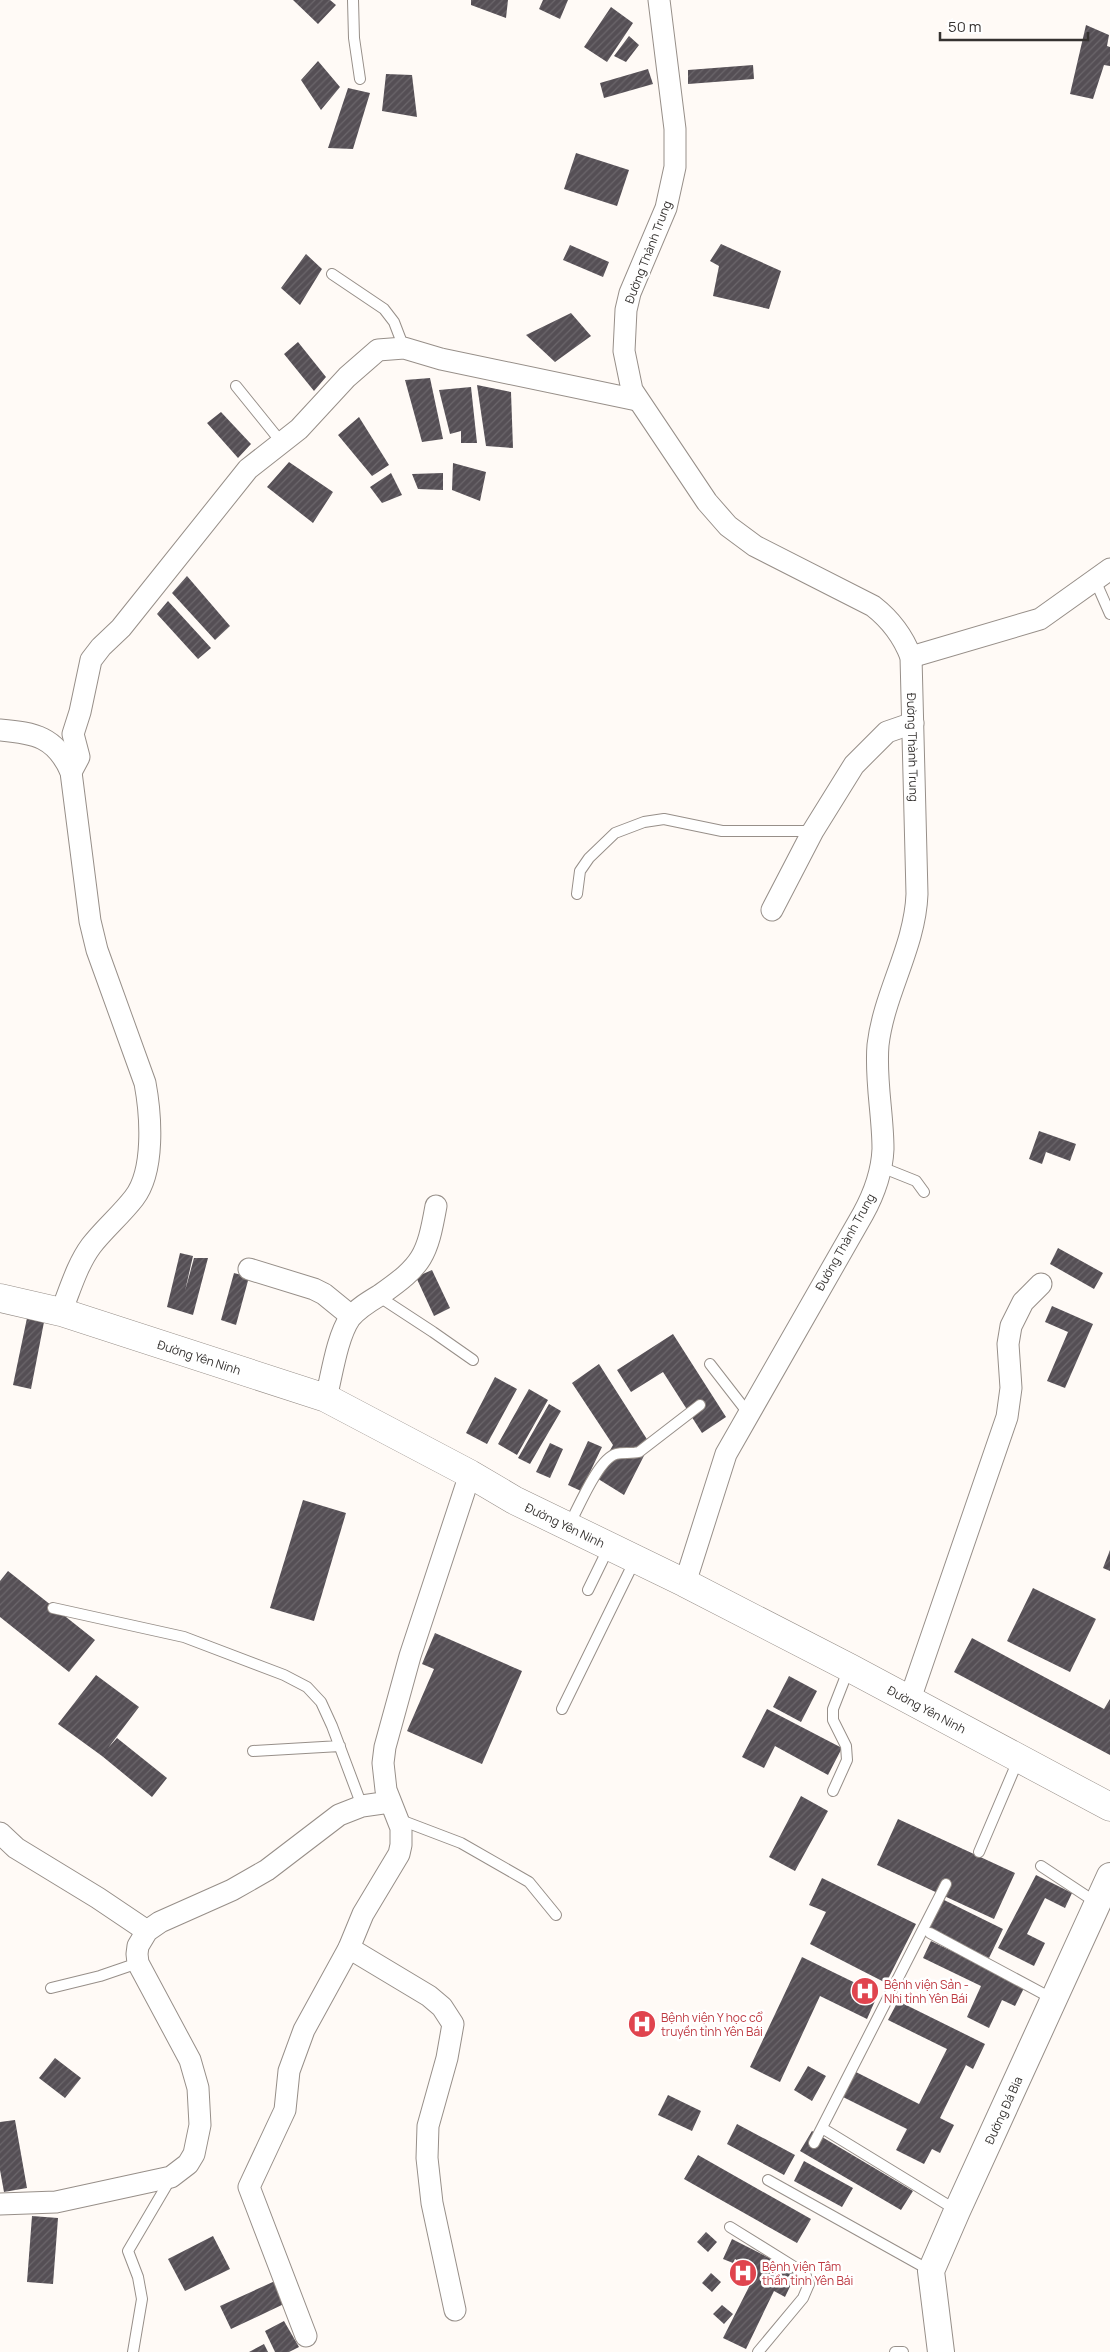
<svg xmlns="http://www.w3.org/2000/svg" width="1110" height="2352" viewBox="0 0 1110 2352" font-family="Manrope,sans-serif">
	<defs>
		<pattern id="building-hatch" width="6" height="6" patternUnits="userSpaceOnUse" patternTransform="scale(1.25)"><rect width="6" height="6" fill="#554f55"/><path d="M-1 1l2-2M0 6l6-6M5 7l2-2" fill="none" stroke="#6b666b"/></pattern>
	</defs>
	<rect width="100%" height="100%" fill="#fffaf6"/>
	<!-- building -->
	<path fill="url(#building-hatch)" d="M293 0H330L336 5 318 24Z
		M471 0H508L506 18 471 5Z
		M543 0H568L560 19 539 9Z
		M611 7 633 23 607 62 584 47Z
		M1086 25 1109 35 1107 46 1110 47V66L1104 65 1093 99 1070 94Z
		M629 36 639 45 626 62 614 56Z
		M318 61 340 87 321 110 301 80Z
		M753 65 754 79 688 84V70Z
		M648 69 653 84 604 98 600 83Z
		M386 74 412 75 417 117 382 111Z
		M348 88 370 93 353 149 328 148Z
		M576 153 629 170 617 206 564 189Z
		M721 244 781 271 769 309 713 296 719 266 710 261Z
		M570 245 609 262 603 277 563 260Z
		M306 254 322 269 300 305 281 288Z
		M571 313 591 336 555 362 526 335Z
		M298 342 326 377 314 391 284 354Z
		M430 378 443 439 422 442 405 380Z
		M477 385 511 392 513 448 486 446Z
		M471 387 477 443H461V431L450 434 439 390Z
		M221 412 251 444 238 458 207 423Z
		M359 417 389 465 372 476 338 435Z
		M289 462 333 492 313 523 267 487Z
		M453 463 486 472 480 501 452 490Z
		M391 473 402 495 382 503 370 487Z
		M443 473V490L418 489 412 474Z
		M187 576 230 626 215 640 172 593Z
		M168 601 211 648 198 659 157 614Z
		M1039 1131 1076 1144 1070 1161 1046 1152 1042 1164 1029 1159Z
		M1058 1248 1103 1273 1094 1289 1050 1264Z
		M180 1253 193 1256 185 1291 194 1258H208L193 1315 167 1307Z
		M432 1270 450 1308 434 1316 416 1277Z
		M234 1273 249 1277 236 1325 221 1320Z
		M1052 1306 1093 1324 1065 1388 1047 1381 1068 1332 1045 1322Z
		M27 1318 44 1322 31 1389 13 1385Z
		M673 1334 726 1417 702 1433 663 1372 631 1392 617 1370Z
		M599 1364 650 1444 624 1495 595 1477 613 1445 572 1383Z
		M495 1377 517 1389 487 1444 466 1433Z
		M529 1389 548 1400 517 1455 498 1444Z
		M549 1404 561 1411 530 1464 518 1458Z
		M588 1441 602 1447 581 1491 568 1485Z
		M550 1443 563 1449 550 1478 536 1472Z
		M303 1500 346 1513 314 1621 270 1608Z
		M1110 1550V1571L1103 1568Z
		M8 1571 95 1640 69 1672 0 1617V1581Z
		M1033 1588 1096 1619 1070 1672 1007 1641Z
		M435 1633 522 1671 482 1764 407 1731 434 1669 422 1664Z
		M972 1638 1104 1709 1110 1699V1755L954 1672Z
		M96 1675 139 1707 108 1748 117 1738 167 1778 152 1797 102 1756 58 1724Z
		M789 1676 817 1691 801 1722 773 1707Z
		M767 1709 842 1748 828 1775 775 1746 764 1768 742 1757Z
		M801 1796 828 1811 795 1871 769 1857Z
		M898 1819 1015 1873 994 1919 877 1865Z
		M1036 1875 1072 1893 1065 1908 1045 1898 1027 1934 1045 1943 1034 1966 998 1948Z
		M822 1878 916 1924 886 1983 810 1944 826 1912 809 1905Z
		M940 1898 1003 1929 989 1958 926 1928Z
		M931 1941 1025 1986 1015 2006 1002 2000 989 2028 967 2017 981 1986 923 1958Z
		M802 1957 878 1994 867 2019 820 1996 780 2082 750 2067Z
		M898 2001 985 2044 973 2069 966 2065 940 2118 954 2125 940 2153 932 2149 924 2164 896 2150 907 2129 839 2095 852 2070 919 2104 947 2049 888 2020Z
		M55 2058 81 2078 65 2098 39 2078Z
		M808 2066 826 2076 812 2101 794 2090Z
		M668 2095 701 2111 692 2131 658 2115Z
		M15 2120 27 2188 4 2192 0 2170V2122Z
		M737 2124 795 2155 784 2175 727 2144Z
		M812 2131 913 2191 901 2210 800 2151Z
		M698 2155 811 2219 797 2243 684 2179Z
		M804 2161 853 2188 842 2207 794 2181Z
		M32 2216 58 2218 53 2284 27 2282Z
		M706 2232 717 2242 708 2252 697 2242Z
		M213 2236 230 2269 185 2291 168 2259Z
		M732 2239 797 2272 785 2297 774 2291 746 2349 723 2338 757 2271 735 2259 733 2263 723 2259Z
		M711 2273 721 2282 712 2292 702 2283Z
		M275 2281 286 2303 231 2329 220 2306Z
		M722 2305 733 2314 724 2324 713 2314Z
		M284 2321 299 2347 289 2352H275L265 2331Z
		M264 2344 268 2352H249Z"/>
	<g fill="none" stroke-linecap="round" stroke-linejoin="round">
		<defs>
			<path id="service" d="M353 0 354 38 360 79
				M332 274 384 309 394 322 404 348
				M236 386 282 443
				M1095 580 1110 614
				M577 894 580 871 589 858 615 833 644 822 664 819 722 831H813
				M881 1167 916 1181 924 1192
				M378 1296 433 1332 473 1360
				M710 1364 748 1413
				M569 1525C578 1509 598 1459 616 1454 623 1452 631 1454 639 1452L700 1405
				M588 1590 609 1547
				M53 1608 184 1637 284 1675 307 1687 321 1702 332 1726 362 1806
				M562 1709 635 1560
				M253 1751 340 1746
				M833 1791 847 1760 846 1746 833 1720V1709L849 1668
				M398 1819 461 1843 529 1882 556 1915
				M979 1852 1019 1758
				M1041 1866 1097 1903
				M930 1933 1053 1999
				M51 1988 100 1976 138 1963
				M822 2128 956 2210
				M814 2143 946 1884
				M768 2180 931 2271
				M730 2227 796 2268 806 2276 809 2284 803 2298 758 2352
				M133 2352 142 2299 138 2277 128 2251 171 2178
				M895 2352H903"/>
			<g id="minor">
				<path id="s1" d="M659 0 675 129V167L666 208 630 293 626 310 624 351 632 390 707 502 728 526 755 546 873 606C891 620 903 636 911 657L917 894C915 947 884 993 878 1045 875 1080 883 1114 883 1149 882 1172 874 1194 863 1214L726 1454 685 1583"/>
				<path d="M911 657 1040 619 1110 569"/>
				<path d="M0 730C35 733 56 737 71 772L90 921 97 950 145 1083C151 1115 155 1171 134 1198 121 1215 104 1229 91 1246 77 1265 70 1290 61 1312"/>
				<path d="M71 772 79 757 73 734 80 712 91 660 101 647 121 628 248 469 299 429 347 377 378 350 404 348 441 359 637 400"/>
				<path d="M772 910 813 831 854 765 887 732 913 723"/>
				<path d="M249 1269 314 1289 324 1294 351 1316"/>
				<path d="M326 1398C332 1374 337 1337 350 1318 358 1308 370 1301 380 1295 423 1265 427 1256 436 1206"/>
				<path d="M910 1699 1007 1417 1011 1388 1008 1344 1011 1326 1023 1302 1041 1284"/>
				<path d="M0 1833 16 1848 98 1898 147 1931"/>
				<path d="M349 1948 429 1996 442 2007 453 2024 447 2058 428 2126 427 2158 432 2203 455 2310"/>
				<path d="M0 2204 56 2202 171 2177 188 2164 194 2154 200 2125 198 2088 190 2060 138 1963 137 1954 138 1946 147 1931 160 1922 232 1890 267 1870 339 1815 362 1806 390 1802"/>
				<path d="M306 2336 249 2187 285 2110 289 2071 304 2030 349 1948 363 1914 399 1854 401 1845V1828L386 1790 383 1763 385 1747 410 1656 470 1474"/>
			</g>
			<g id="tertiary">
				<path id="s2" d="M941 2352 931 2271 957 2211 1110 1876"/>
			</g>
			<g id="primary">
				<path id="s3" d="M0 1298 61 1312 326 1398 470 1474 514 1500 685 1583 850 1668 1110 1807"/>
			</g>
		</defs>
		<!-- service casing -->
		<use href="#service" stroke="#978f89" stroke-width="12"/>
		<!-- minor casing -->
		<use href="#minor" stroke="#978f89" stroke-width="23"/>
		<!-- tertiary casing -->
		<use href="#tertiary" stroke="#978f89" stroke-width="28"/>
		<!-- primary casing -->
		<use href="#primary" stroke="#978f89" stroke-width="29"/>
		<!-- service -->
		<use href="#service" stroke="#fff" stroke-width="10"/>
		<!-- minor -->
		<use href="#minor" stroke="#fff" stroke-width="21"/>
		<!-- tertiary -->
		<use href="#tertiary" stroke="#fff" stroke-width="26"/>
		<!-- primary -->
		<use href="#primary" stroke="#fff" stroke-width="28"/>
	</g>
	<!-- icons -->
	<defs>
		<symbol id="hospital-disc" viewBox="-11 -11 22 22"><circle r="9.5" fill="#e0444e" stroke="#fff"/><path d="M-5-5h3v3.5h4V-5h3V5h-3V1.5h-4V5h-3Z" fill="#fff"/></symbol>
	</defs>
	<g fill-rule="evenodd">
		<use href="#hospital-disc" x="849" y="1975" width="32" height="32"/>
		<use href="#hospital-disc" x="626" y="2008" width="32" height="32"/>
		<use href="#hospital-disc" x="727" y="2257" width="32" height="32"/>
	</g>
	<g text-anchor="middle" dominant-baseline="central" stroke-width="5" stroke-linejoin="round" paint-order="stroke">
		<!-- street labels -->
		<g font-size="12" fill="#353230" stroke="#fff">
			<text transform="translate(648 252) rotate(-69)">Đường Thành Trung</text>
			<text stroke="none"><textPath href="#s1" startOffset="888">Đường Thành Trung</textPath></text>
			<text transform="translate(845 1242) rotate(-61)">Đường Thành Trung</text>
			<text stroke="none"><textPath href="#s3" startOffset="208">Đường Yên Ninh</textPath></text>
			<text stroke="none"><textPath href="#s3" startOffset="612">Đường Yên Ninh</textPath></text>
			<text stroke="none"><textPath href="#s3" startOffset="1018">Đường Yên Ninh</textPath></text>
			<text stroke="none"><textPath href="#s2" startOffset="258">Đường Đá Bia</textPath></text>
		</g>
		<!-- health labels -->
		<g font-size="12" fill="#be3a42" stroke="#fff" text-anchor="start">
			<text x="884" y="1984">Bệnh viện Sản -<tspan x="884" dy="14">Nhi tỉnh Yên Bái</tspan></text>
			<text x="661" y="2017">Bệnh viện Y học cổ<tspan x="661" dy="14">truyền tỉnh Yên Bái</tspan></text>
			<text x="762" y="2266">Bệnh viện Tâm<tspan x="762" dy="14">thần tỉnh Yên Bái</tspan></text>
		</g>
	</g>
	<!-- scale -->
	<path d="M940 32v8h148v-8" fill="none" stroke="#353230" stroke-width="2.5"/>
	<text x="948" y="32" font-size="15" fill="#353230" stroke="#ffffff" stroke-width="4" paint-order="stroke">50 m</text>
</svg>
